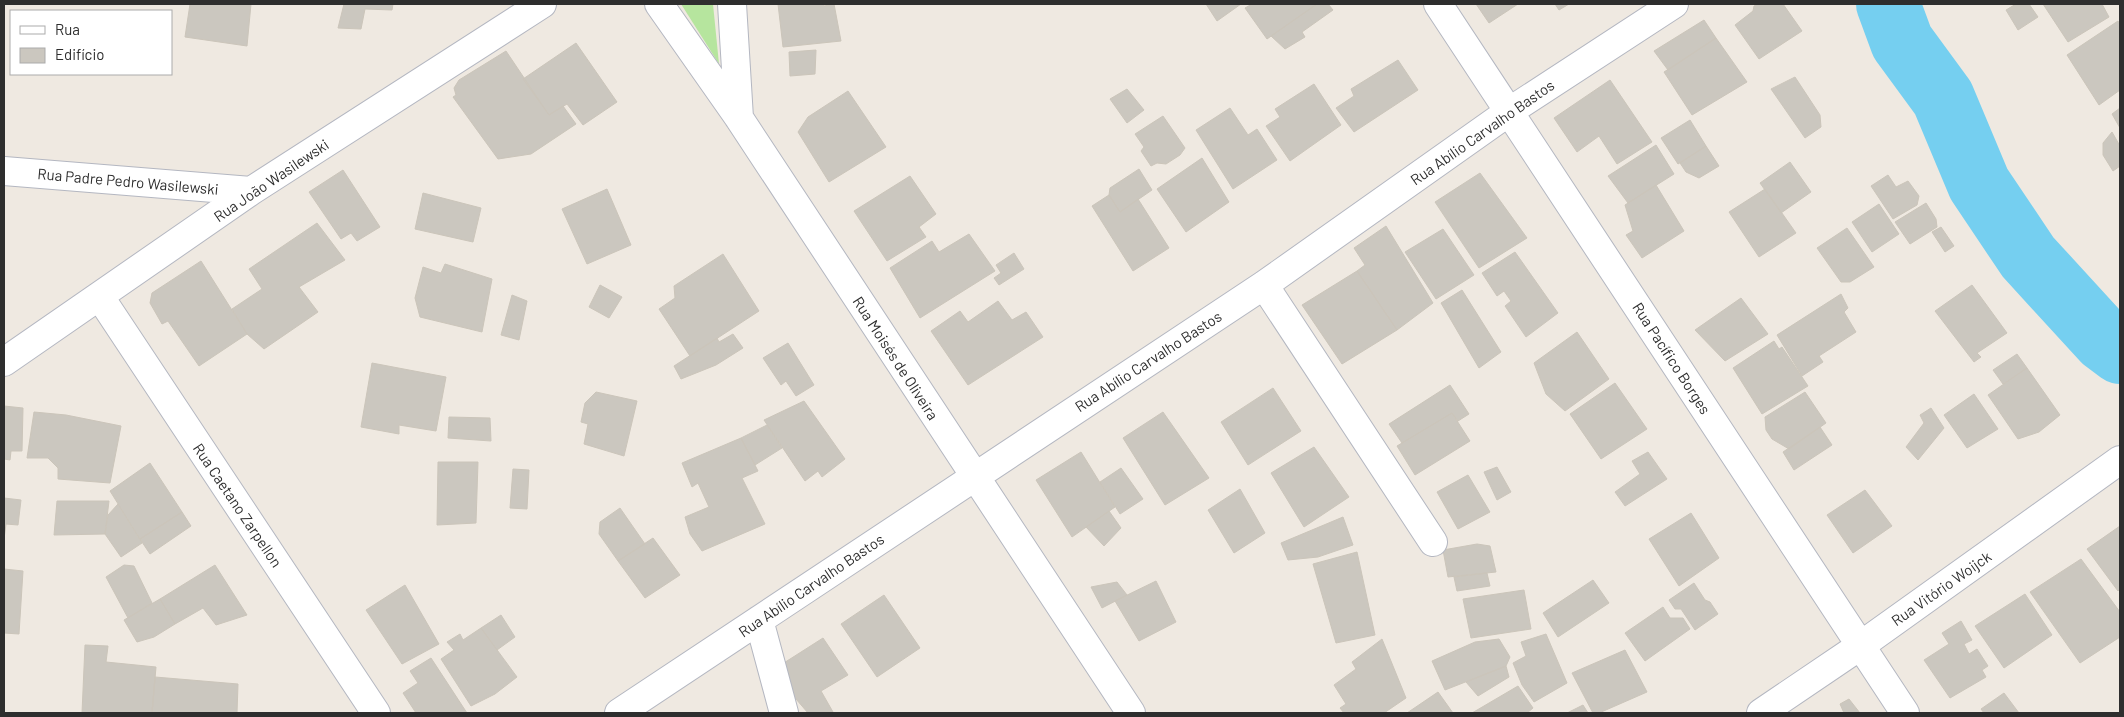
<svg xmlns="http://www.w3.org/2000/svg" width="2124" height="717" viewBox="0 0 2124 717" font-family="Barlow,sans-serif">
	<rect width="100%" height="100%" fill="#efe9e1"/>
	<!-- green -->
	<path fill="#b6e59e" d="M681 4H713L719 64Z"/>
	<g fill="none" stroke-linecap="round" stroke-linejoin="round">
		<!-- river -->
		<path stroke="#75cff0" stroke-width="64" d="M1888 4 1902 42 1943 98 1979 184 2028 257 2104 340 2120 352"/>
	</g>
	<!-- building -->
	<path fill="#cbc7bf" stroke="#cbc5ba" d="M190 4H251L247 46 185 37Z
		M344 4H393L392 10 365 9 361 29 338 28Z
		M778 4H823L824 6 834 4 841 41 783 47Z
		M1206 4H1241L1217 21Z
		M1252 4H1317L1267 39 1245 8Z
		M1317 4H1328L1333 10 1302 32 1305 37 1285 49 1271 36Z
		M1476 4H1518L1489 23Z
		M1555 4H1569L1559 10Z
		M1758 4H1783L1802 31 1759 59 1735 25 1753 11 1754 6Z
		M2016 4H2029L2038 17 2018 30 2006 10Z
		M2043 4H2102L2109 17 2068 42Z
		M1704 20 1716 38 1668 70 1654 51Z
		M2118 21 2120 25V90L2099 105 2067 55Z
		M1716 38 1747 82 1692 115 1664 72Z
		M576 43 617 102 583 125 567 104 549 115 523 79Z
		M816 50 815 74 790 76 789 52Z
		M506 51 549 115 563 106 576 124 531 154 498 159 453 97 456 95 454 88 459 80Z
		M1398 60 1418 90 1354 132 1336 108 1354 96 1351 89Z
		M1795 77 1820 115 1821 127 1805 138 1771 89Z
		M1610 80 1652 142 1617 164 1599 136 1577 152 1554 118Z
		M1314 84 1341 125 1290 161 1266 126 1280 117 1275 109Z
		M1127 89 1144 110 1127 123 1110 99Z
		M848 91 886 147 829 182 798 132 808 117Z
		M1230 108 1248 135 1257 129 1277 160 1233 189 1196 130Z
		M2120 108V128L2112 114Z
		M1163 116 1185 148 1180 155 1166 164 1157 163 1151 166 1141 151 1144 147 1135 134Z
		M1690 120 1706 146 1678 164 1661 138Z
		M2112 132 2120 146V166L2113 171 2103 155V143Z
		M1656 145 1674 174 1628 203 1608 176Z
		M1706 146 1719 166 1699 178 1686 172 1680 163Z
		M1202 158 1229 202 1186 232 1157 189Z
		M1790 162 1811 192 1781 213 1760 183Z
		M1139 169 1152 190 1120 212 1109 195 1110 188Z
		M343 170 380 227 357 241 351 233 341 239 309 192Z
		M1480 173 1527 238 1479 268 1435 202Z
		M1888 175 1896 187 1908 181 1919 196 1917 205 1893 219 1871 186Z
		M910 176 936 214 919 227 926 237 887 261 854 211Z
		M1656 185 1684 231 1642 258 1626 235 1633 231 1625 205Z
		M607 189 631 245 587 264 562 209Z
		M1765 189 1796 233 1759 257 1729 212Z
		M423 193 481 208 473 242 415 229Z
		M1109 195 1120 212 1138 199 1169 248 1133 271 1092 206Z
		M1926 203 1936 219 1937 227 1910 244 1895 222Z
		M1879 204 1899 234 1872 252 1852 222Z
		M317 223 345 260 299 287 318 312 264 349 247 334 232 309 262 289 249 269Z
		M1386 226 1433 303 1397 330 1357 271 1365 265 1354 248Z
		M1941 227 1954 246 1945 252 1932 232Z
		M1847 228 1874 267 1850 282H1841L1817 248Z
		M1443 229 1474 275 1436 299 1405 252Z
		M969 234 995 271 920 318 890 268 932 241 939 252Z
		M1515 252 1558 313 1526 337 1505 306 1511 301 1504 291 1497 296 1482 273Z
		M1014 253 1024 269 999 285 994 278 1001 273 996 265Z
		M723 254 759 311 690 356 659 309 675 298 674 286Z
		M201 261 247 334 199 366 168 321 162 324 150 303 152 293Z
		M445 264 492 279 482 332 420 317 415 298 423 267 441 273Z
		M1357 271 1397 330 1342 364 1302 305Z
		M600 285 622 297 609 318 589 307Z
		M1972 285 2007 333 1977 353 1981 357 1974 362 1935 311Z
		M1462 290 1501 352 1479 368 1441 303Z
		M1841 294 1848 308 1844 312 1856 332 1819 356 1823 362 1802 376 1777 335Z
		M512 295 527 301 519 340 501 335Z
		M1741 298 1768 334 1725 361 1695 330Z
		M998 301 1012 320 1026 312 1043 337 968 385 931 331 960 311 968 322Z
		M1577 332 1609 379 1565 411 1546 394 1534 363Z
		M733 334 743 348 716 365 681 379 674 366 717 338 719 342Z
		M1774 341 1779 349 1782 347 1808 386 1762 414 1733 368Z
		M788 343 814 385 796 396 786 381 781 385 763 358Z
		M2017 354 2027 368 2003 384 1993 370Z
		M372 363 446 377 436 431 399 425V434L361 427Z
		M2027 368 2060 415 2039 432 2018 439 1988 395Z
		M1615 383 1647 429 1601 459 1570 414Z
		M1450 385 1469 414 1458 421 1452 413 1402 443 1389 424Z
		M1273 388 1301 431 1248 465 1221 422Z
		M596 392 637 401 624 456 584 444 588 424 581 422 585 403Z
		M1805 392 1826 423 1789 449 1772 439 1766 430 1765 417Z
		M1974 394 1998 429 1967 448 1944 415Z
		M804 401 845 459 822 477 818 471 805 481 764 420Z
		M4 406 23 408 22 451H11L10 460 4 459Z
		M1931 408 1944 428 1918 460 1906 447 1924 423 1920 415Z
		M34 412 66 415 121 426 110 483 58 479V468L48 458H27Z
		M1163 412 1209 478 1165 505 1123 438Z
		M1452 413 1470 441 1415 475 1397 446Z
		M449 417 490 418 491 441 448 438Z
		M767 425 782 448 755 465 741 438Z
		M1820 427 1832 445 1794 470 1783 452Z
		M741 438 758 471 742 478 765 524 702 551 690 534 685 517 709 507 698 483 692 487 682 463Z
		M1314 447 1349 497 1304 527 1271 473Z
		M1081 452 1115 507 1072 537 1036 480Z
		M1648 452 1667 479 1625 506 1615 492 1640 474 1632 461Z
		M438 462H478L476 523 437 525Z
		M150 463 182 512 140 539 110 491Z
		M1497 467 1511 492 1497 500 1484 472Z
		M1121 468 1143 499 1120 514 1100 482Z
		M513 469 529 470 527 509 510 508Z
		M1468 475 1490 512 1458 529 1437 492Z
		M1240 489 1265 533 1234 553 1208 510Z
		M1865 490 1892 526 1853 553 1827 515Z
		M4 498 21 500 18 525 6 524 4 539Z
		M57 501H109L105 534 54 535Z
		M118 504 142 543 121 557 105 534 108 515Z
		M620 508 645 544 618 561 599 534 600 522Z
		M1109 511 1121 528 1104 546 1086 527Z
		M182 512 191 526 150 554 140 539Z
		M1691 513 1719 558 1679 586 1649 539Z
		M1343 517 1353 545 1318 557 1288 560 1281 543Z
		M2120 526V589L2118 591 2087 549Z
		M653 538 680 575 645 598 618 561Z
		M1477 544 1490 546 1496 572 1448 577 1443 550Z
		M1357 552 1375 635 1336 643 1313 564Z
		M2081 559 2120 612V637L2080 663 2030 592Z
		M124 565 134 566 152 603 128 618 106 577Z
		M215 565 247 615 216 625 203 608 175 624 160 599Z
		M4 569 23 571 19 634 4 633Z
		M1487 573 1490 586 1457 591 1454 577Z
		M1593 580 1609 603 1558 637 1543 613Z
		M1156 581 1176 622 1139 641 1115 601Z
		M1117 582 1127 595 1102 608 1091 587Z
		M1694 583 1705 600 1710 602 1718 614 1695 630 1681 609H1675L1669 600Z
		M405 585 439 644 402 664 366 610Z
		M1524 590 1531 629 1471 638 1463 599Z
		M2025 594 2052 635 2004 668 1975 626Z
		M884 595 920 648 877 677 841 624Z
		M160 599 175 624 154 637 137 642 124 620Z
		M1663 607 1670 618H1683L1690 629 1645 661 1625 633Z
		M501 615 515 637 497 650 481 628Z
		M1961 621 1972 640 1964 644 1969 654 1977 649 1988 666 1982 670 1986 677 1950 698 1924 660 1949 644 1942 633Z
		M481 628 517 677 495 694 471 706 441 659 454 650 447 642 460 634 463 640Z
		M1546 634 1567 683 1534 702 1522 685 1513 663 1526 656 1521 642Z
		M823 638 848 675 821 691 833 712 808 713 796 699 776 668Z
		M1382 639 1406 698 1384 713H1344L1340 708 1346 704 1334 685 1356 669 1352 662Z
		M1499 639 1510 657 1506 666 1445 690 1432 661 1475 642Z
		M85 645 108 646 106 662 156 667 152 713H82Z
		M1625 650 1647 692 1599 713H1593L1572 673Z
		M431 658 467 713H416L403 693 418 683 410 671Z
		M1506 666 1509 677 1478 696 1466 682Z
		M155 677 238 684 237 713H152Z
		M1518 686 1533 708 1527 713H1472Z
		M1438 692 1453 713H1407Z
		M2004 693 2019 713H1984L1981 709Z
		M1849 699 1860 713H1844L1840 704Z
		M1583 705 1588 713H1567Z"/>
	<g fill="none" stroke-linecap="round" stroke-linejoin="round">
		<defs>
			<path id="street" d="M659 4 739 118 1131 713
				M732 4 739 118
				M1438 4 1905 713
				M4 171 251 191
				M1264 285 1433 542
				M100 297 376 713
				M4 362 251 191 542 4
				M759 620 784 713
				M619 713 1264 285 1510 111 1674 4
				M1761 713 1860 646 2120 460"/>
		</defs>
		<!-- street casing -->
		<use href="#street" stroke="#b4b7c1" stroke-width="30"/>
		<!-- street -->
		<use href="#street" stroke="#fff" stroke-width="28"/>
	</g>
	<g text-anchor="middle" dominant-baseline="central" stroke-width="5" stroke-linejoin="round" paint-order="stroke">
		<!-- street labels -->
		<g font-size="15" fill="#2e2e2e" stroke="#fff">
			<text transform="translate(1482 132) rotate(-35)">Rua Abílio Carvalho Bastos</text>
			<text transform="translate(271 180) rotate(-34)">Rua João Wasilewski</text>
			<text transform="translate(128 181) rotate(5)">Rua Padre Pedro Wasilewski</text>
			<text transform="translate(896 358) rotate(57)">Rua Moisés de Oliveira</text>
			<text transform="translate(1672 358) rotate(57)">Rua Pacífico Borges</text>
			<text transform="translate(1148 361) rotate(-33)">Rua Abílio Carvalho Bastos</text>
			<text transform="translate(238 505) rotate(56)">Rua Caetano Zarpellon</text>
			<text transform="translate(811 585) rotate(-34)">Rua Abílio Carvalho Bastos</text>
			<text transform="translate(1941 588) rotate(-35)">Rua Vitório Woijck</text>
		</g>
	</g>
	<!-- border -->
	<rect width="2124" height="717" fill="none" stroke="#2e2e2e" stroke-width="10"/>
	<!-- legend -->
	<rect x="10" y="10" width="162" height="65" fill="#ffffff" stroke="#ababab"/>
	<rect x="20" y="26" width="25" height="8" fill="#ffffff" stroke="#ababab"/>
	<text x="55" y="35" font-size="15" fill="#2e2e2e">Rua</text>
	<rect x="20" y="48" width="25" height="15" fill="#cbc7bf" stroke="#ababab"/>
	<text x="55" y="60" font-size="15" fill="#2e2e2e">Edifício</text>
</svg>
